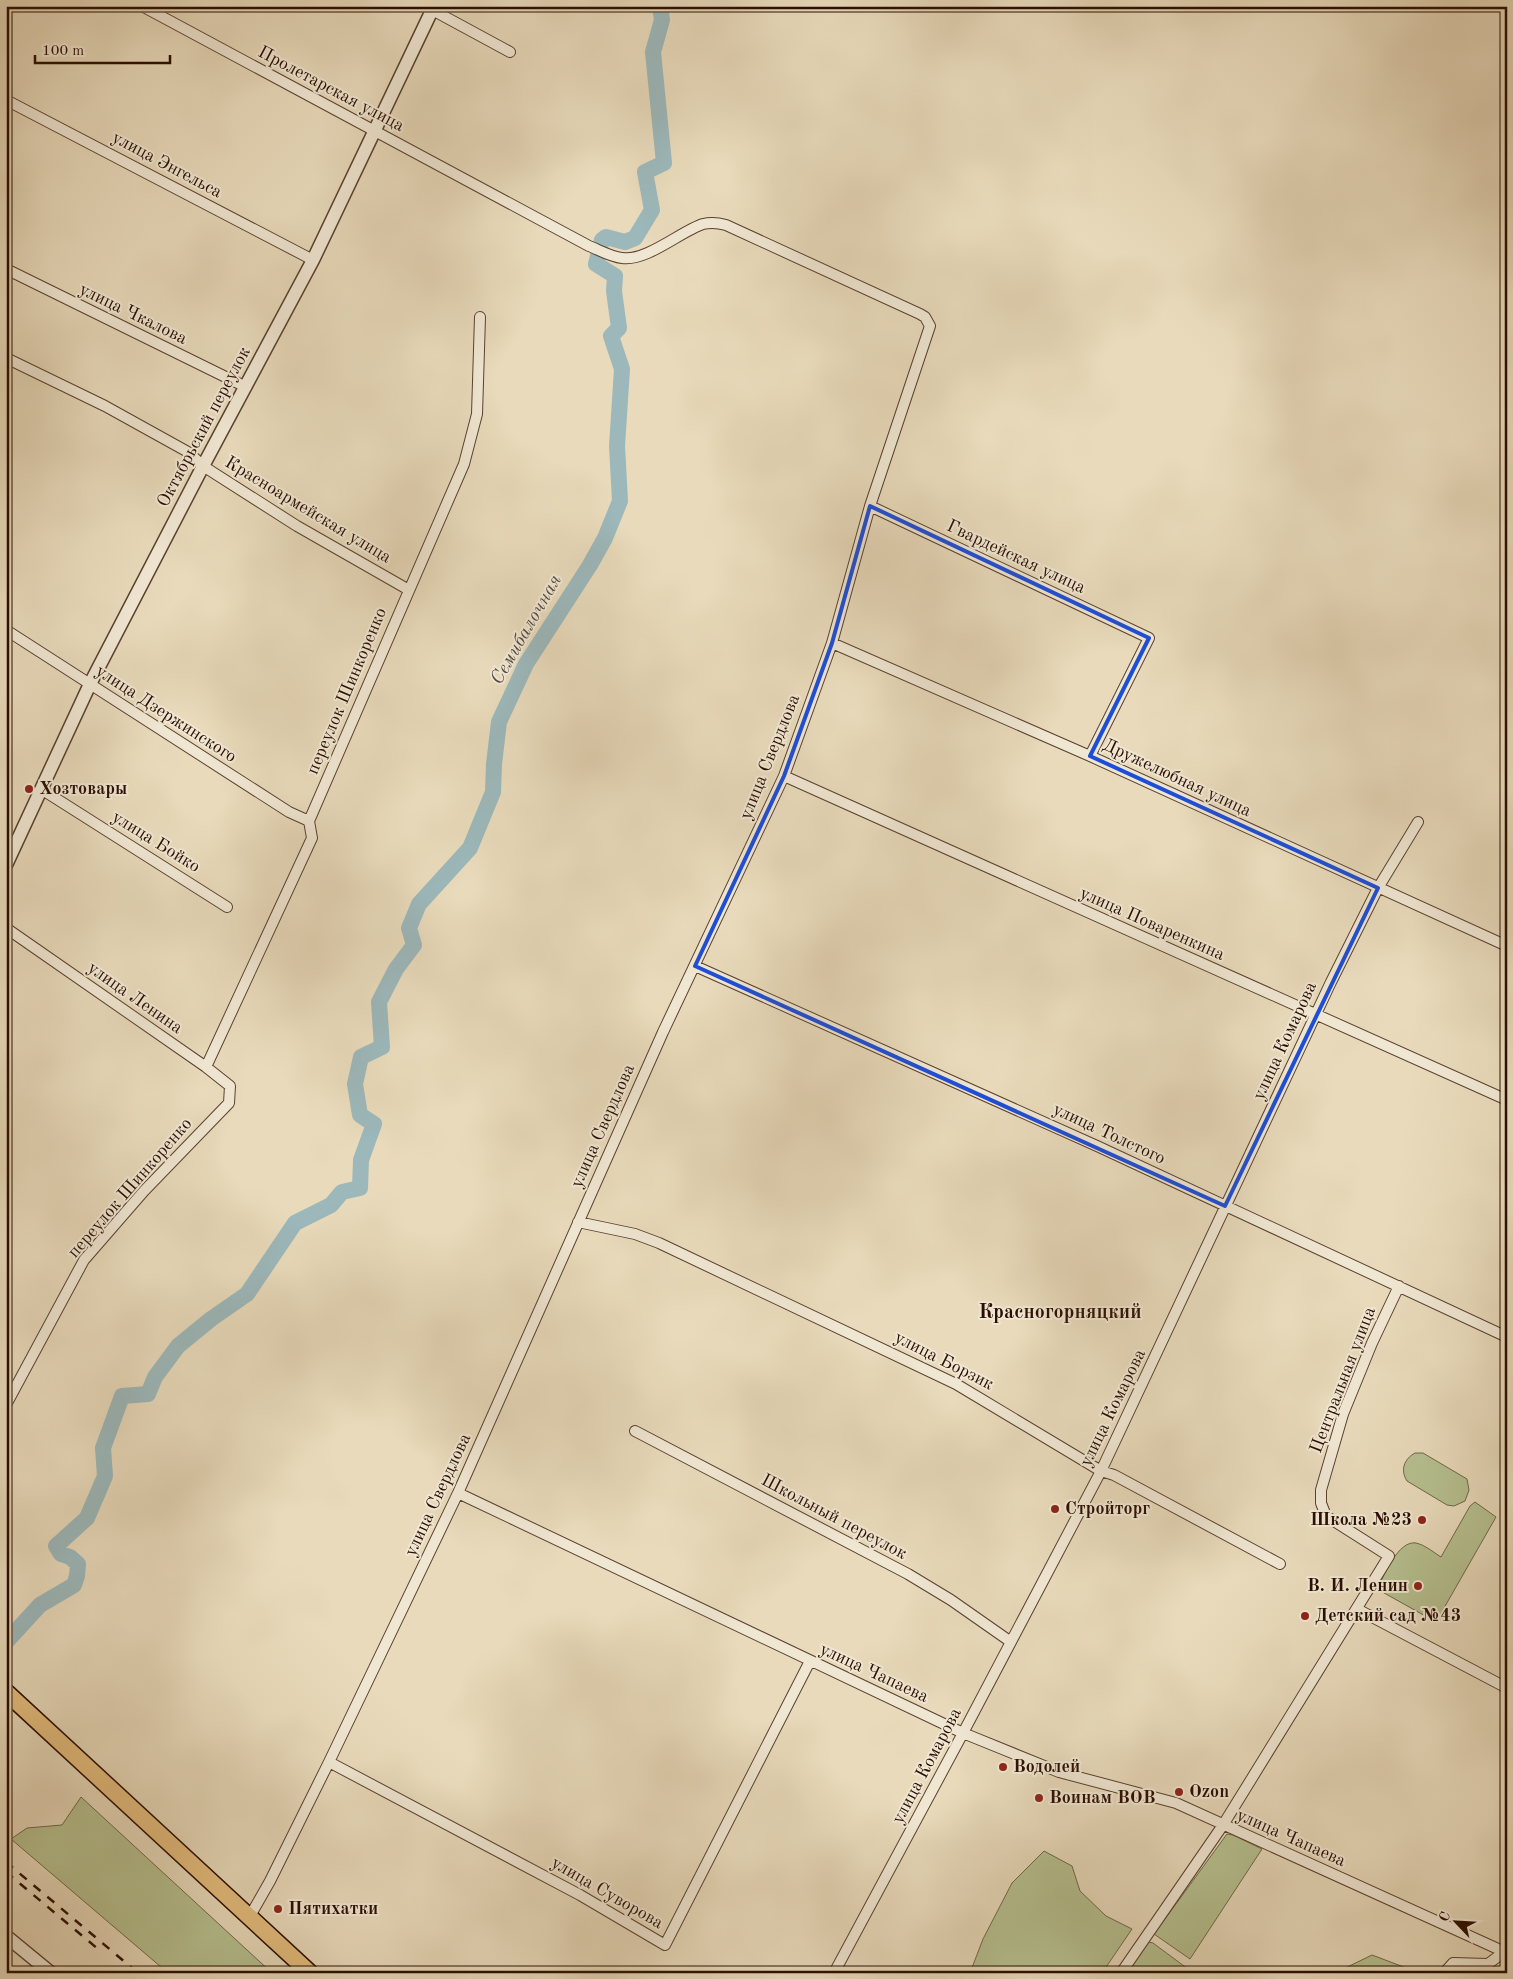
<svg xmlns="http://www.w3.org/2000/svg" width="1513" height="1979" viewBox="0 0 1513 1979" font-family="'Old Standard TT',serif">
	<rect width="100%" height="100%" fill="#e8dabb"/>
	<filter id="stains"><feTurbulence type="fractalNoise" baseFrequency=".004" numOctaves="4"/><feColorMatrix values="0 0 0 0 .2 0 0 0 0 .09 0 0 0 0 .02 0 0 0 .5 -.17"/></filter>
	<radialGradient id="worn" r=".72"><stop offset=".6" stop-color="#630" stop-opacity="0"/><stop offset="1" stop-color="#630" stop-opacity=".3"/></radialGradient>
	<!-- green -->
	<path fill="#b6c090" stroke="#706748" d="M1415 1453H1423L1467 1479 1469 1490 1465 1501 1454 1506 1447 1505 1407 1481C1400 1470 1404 1459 1415 1453Z
		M1475 1502 1496 1517 1436 1622 1377 1589C1384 1576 1398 1540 1416 1543 1425 1545 1433 1552 1441 1557L1470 1506Z
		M81 1797 272 1973H168L11 1839 27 1828 62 1825Z
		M1227 1834 1233 1835 1262 1849 1190 1959 1154 1934Z
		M1044 1851 1072 1866 1080 1891 1106 1916 1132 1929 1102 1973H970L983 1939 1012 1883Z
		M1148 1942 1153 1943 1188 1969 1185 1973H1126Z
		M1372 1955 1409 1969 1408 1973H1335Z"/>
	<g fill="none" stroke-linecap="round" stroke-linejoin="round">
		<!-- river -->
		<path stroke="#9cb8bb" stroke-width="16" d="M6 1642 40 1605 74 1585 77 1576 78 1564 70 1557 61 1554 56 1546 87 1518 105 1476 103 1448 122 1396 148 1394 155 1377 178 1346 211 1319 247 1294 295 1223 331 1205 342 1192 360 1188 361 1160 374 1124 360 1115 355 1084 361 1057 382 1047 379 1002 396 969 414 945 409 928 419 904 470 848 493 792 494 764 499 722 526 664 590 565 605 538 620 501 617 446 622 369 611 336 619 328 614 291 615 276 596 264 602 240 606 237 625 242 635 238 652 210 645 172 664 163 653 52 662 20 660 6"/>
		<defs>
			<path id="minor" d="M142 6 589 246C599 250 611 257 622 258 646 262 681 231 703 224 711 222 719 223 726 225L920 314 925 317 930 326 870 506 832 643 784 776 663 1032 458 1493 329 1762 270 1881 250 1916
				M425 6 510 52
				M6 8 7 6
				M6 100 313 260
				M6 269 246 387
				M6 358 105 406 188 452 203 466 297 526 409 590
				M870 506 1149 638 1090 756
				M6 630 289 812 309 821
				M832 643 1090 756 1507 946
				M784 776 1507 1100
				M41 789 227 907
				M6 928 206 1067 230 1086 229 1103 144 1191 84 1260 6 1405
				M695 966 1097 1146 1507 1337
				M206 1067 312 838 309 821 464 464 477 414 480 317
				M578 1222 635 1234 659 1243 956 1384 1101 1471 1114 1475 1280 1564
				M635 1431 908 1574 951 1600 1011 1642
				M458 1493 963 1733 1059 1772 1176 1803 1507 1953
				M1357 1609 1507 1688
				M329 1762 580 1895 665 1945 810 1661
				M834 1973 963 1733 1101 1471 1331 982 1378 888 1418 822
				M1121 1973 1223 1825 1389 1556 1326 1516 1321 1503V1490L1343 1414 1372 1343 1399 1286
				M1444 1973 1453 1963 1488 1964 1504 1952"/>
			<path id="tertiary" d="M6 865 90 684 203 466 313 260 434 6
				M6 1936 51 1973"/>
			<path id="primary" d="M6 1692 310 1973"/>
		</defs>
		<!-- minor casing -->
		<use href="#minor" stroke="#5a412f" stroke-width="12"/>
		<!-- tertiary casing -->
		<use href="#tertiary" stroke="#5a412f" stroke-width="15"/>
		<!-- primary casing -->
		<use href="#primary" stroke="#2a0e00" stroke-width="19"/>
		<!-- minor -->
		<use href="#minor" stroke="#f0e7d3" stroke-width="10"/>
		<!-- tertiary -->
		<use href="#tertiary" stroke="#f0e7d3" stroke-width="12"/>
		<!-- primary -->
		<use href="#primary" stroke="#e4bd7e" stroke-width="16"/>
		<!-- rail -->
		<path stroke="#2a0e00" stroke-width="2.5" stroke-dasharray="9 9" stroke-linecap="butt" d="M6 1862 138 1973
			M6 1872 98 1949"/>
	</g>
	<!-- marked area -->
	<path fill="none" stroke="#1d4ed8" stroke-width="4" stroke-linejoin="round" d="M870 506 1149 638 1090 756 1378 888 1225 1206 695 966 784 776 832 643Z"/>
	<!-- markers -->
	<g fill="#8f2418" stroke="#f0e7d3" stroke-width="2">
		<circle cx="29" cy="789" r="5"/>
		<circle cx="1055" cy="1509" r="5"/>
		<circle cx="1422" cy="1520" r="5"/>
		<circle cx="1418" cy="1586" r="5"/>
		<circle cx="1305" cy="1616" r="5"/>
		<circle cx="1003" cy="1767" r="5"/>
		<circle cx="1179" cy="1792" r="5"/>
		<circle cx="1039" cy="1798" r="5"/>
		<circle cx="278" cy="1909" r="5"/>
	</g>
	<g text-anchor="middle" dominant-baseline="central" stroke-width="4" stroke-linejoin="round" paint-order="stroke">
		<!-- street labels -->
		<g font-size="18" fill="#2a0e00" stroke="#f0e7d3">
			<text transform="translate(331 89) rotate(28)">Пролетарская улица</text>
			<text transform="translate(167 165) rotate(28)">улица Энгельса</text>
			<text transform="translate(133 314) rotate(26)">улица Чкалова</text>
			<text transform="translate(204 427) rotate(-62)">Октябрьский переулок</text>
			<text transform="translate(308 510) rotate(31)">Красноармейская улица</text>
			<text transform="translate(1016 557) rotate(25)">Гвардейская улица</text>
			<text transform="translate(347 691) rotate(-67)">переулок Шинкоренко</text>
			<text transform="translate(166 714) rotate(33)">улица Дзержинского</text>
			<text transform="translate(770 757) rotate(-68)">улица Свердлова</text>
			<text transform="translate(1177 778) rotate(25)">Дружелюбная улица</text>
			<text transform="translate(156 842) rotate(32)">улица Бойко</text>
			<text transform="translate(1152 924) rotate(24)">улица Поваренкина</text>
			<text transform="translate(135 998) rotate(35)">улица Ленина</text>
			<text transform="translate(1285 1041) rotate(-65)">улица Комарова</text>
			<text transform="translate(603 1126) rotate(-66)">улица Свердлова</text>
			<text transform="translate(1109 1134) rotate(25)">улица Толстого</text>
			<text transform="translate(130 1188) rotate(-49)">переулок Шинкоренко</text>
			<text transform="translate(944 1361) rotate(27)">улица Борзик</text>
			<text transform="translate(1343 1380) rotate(-69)">Центральная улица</text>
			<text transform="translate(1113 1408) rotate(-64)">улица Комарова</text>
			<text transform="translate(438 1495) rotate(-65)">улица Свердлова</text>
			<text transform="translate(834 1517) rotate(28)">Школьный переулок</text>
			<text transform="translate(874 1673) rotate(25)">улица Чапаева</text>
			<text transform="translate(927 1766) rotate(-62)">улица Комарова</text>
			<text transform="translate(1291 1838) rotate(24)">улица Чапаева</text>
			<text transform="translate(607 1893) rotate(30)">улица Суворова</text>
		</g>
		<!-- poi labels -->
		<g font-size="18" font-weight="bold" fill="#2a0e00" stroke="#f0e7d3" text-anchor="start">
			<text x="39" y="789">Хозтовары</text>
			<text x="1065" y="1509">Стройторг</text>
			<text x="1412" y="1520" text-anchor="end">Школа №23</text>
			<text x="1408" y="1586" text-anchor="end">В. И. Ленин</text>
			<text x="1315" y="1616">Детский сад №43</text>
			<text x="1013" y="1767">Водолей</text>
			<text x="1189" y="1792">Ozon</text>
			<text x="1049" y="1798">Воинам ВОВ</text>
			<text x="288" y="1909">Пятихатки</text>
		</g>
		<!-- water labels -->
		<g font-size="19" font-style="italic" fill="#524a41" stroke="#f0e7d3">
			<text transform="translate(527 630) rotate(-60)">Семибалочная</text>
		</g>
		<!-- quarter labels -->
		<g font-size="20" font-weight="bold" fill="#2a0e00" stroke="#f0e7d3">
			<text x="1060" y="1313">Красногорняцкий</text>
		</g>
	</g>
	<!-- margin -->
	<rect width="1513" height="1979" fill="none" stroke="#e8dabb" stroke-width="25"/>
	<rect x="8" y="8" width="1498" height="1964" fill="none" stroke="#2a0e00" stroke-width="2.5"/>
	<rect x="12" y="12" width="1488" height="1954" fill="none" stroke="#2a0e00"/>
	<!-- north arrow -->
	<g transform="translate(1456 1922) rotate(295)" stroke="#f0e7d3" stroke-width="4" paint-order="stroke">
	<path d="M0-4L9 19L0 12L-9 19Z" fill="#2a0e00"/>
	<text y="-8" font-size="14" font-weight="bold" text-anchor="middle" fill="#2a0e00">С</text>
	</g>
	<!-- scale -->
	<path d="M35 55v8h135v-8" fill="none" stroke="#2a0e00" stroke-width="2.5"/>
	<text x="42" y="55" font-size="15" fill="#2a0e00" stroke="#f0e7d3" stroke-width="4" paint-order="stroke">100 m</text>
	<rect width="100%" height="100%" filter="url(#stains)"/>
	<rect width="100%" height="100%" fill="url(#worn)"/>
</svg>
